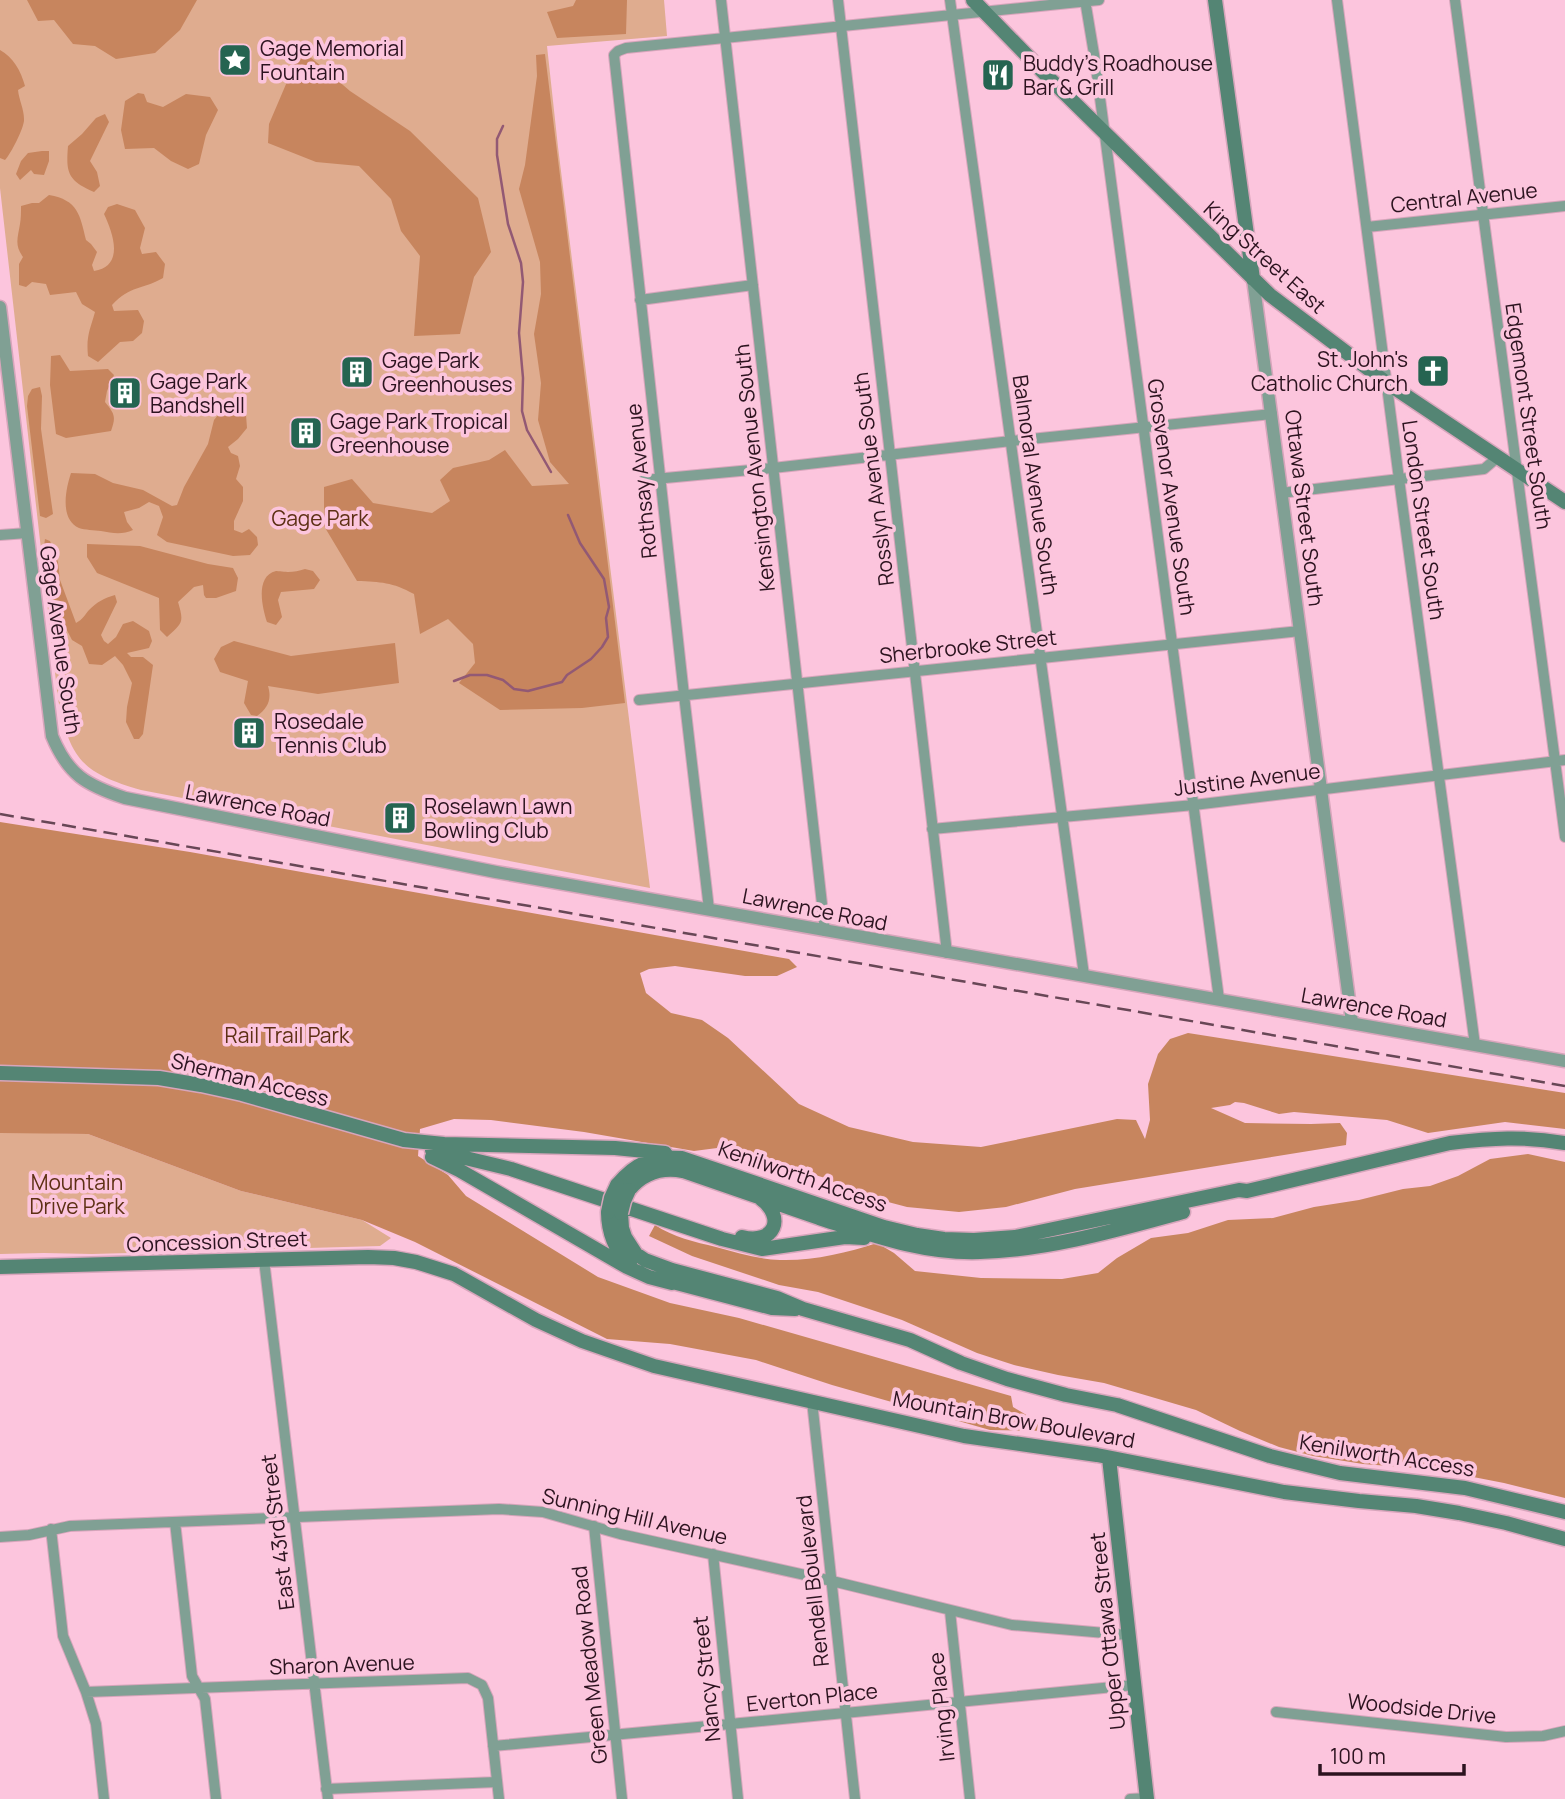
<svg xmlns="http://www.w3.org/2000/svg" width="1565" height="1799" viewBox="0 0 1565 1799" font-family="Manrope,sans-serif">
	<rect width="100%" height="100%" fill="#fcc5dd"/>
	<!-- green -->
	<path fill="#dfac8f" d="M0 0H664L667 36 547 46 558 147 650 888 141 790C82 773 70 759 58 699L0 188Z
		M9 1132 88 1134 241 1191 362 1220 391 1238 380 1246 92 1254 44 1253 0 1254V1133Z"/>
	<!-- forest -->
	<path fill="#c7855e" d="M27 0H197L180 30 155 53 116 59 95 46 73 44 54 20 38 21Z
		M576 0H627L626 34 557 38 547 12 573 6Z
		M301 49 350 91 410 131 478 198 491 252 474 277 460 334 414 336 420 256 401 231 391 199 359 166 316 162 268 143 269 124Z
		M0 50C13 57 21 71 25 86L18 90C19 100 24 109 24 119 25 126 11 154 5 160L0 158Z
		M545 54 625 703 582 708 500 710 459 683 475 663 473 644 448 619 420 634 414 594C392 582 381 582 357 581L324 526V487L352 479 373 503 432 513 450 501 440 480 453 468 489 460 505 450 532 486 569 484 550 462 538 420 541 383 534 334 541 294 540 262 519 189 525 165 537 76 536 55Z
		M138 93 144 94 147 102 163 107 186 94 210 97 218 110 206 135 199 164 188 169 171 161 154 148 125 149 121 130 125 101Z
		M105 114 109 122 90 161 97 172 100 186 94 192C67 180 66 172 68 146L82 134 96 118Z
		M42 151H49V161L44 175 34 174 31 170 20 180 16 174 21 161 28 153Z
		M49 195C78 200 80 215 86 240L91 244 97 252 92 265 94 271C125 266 113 233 104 214L108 207 117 204 135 210 145 228 140 248 142 254 156 252 165 264 163 278C142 290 131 285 112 305L114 311 138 310 144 321 142 333 133 341 120 342 98 362 88 356C86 336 90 330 95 312L82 304 76 292 50 295 46 284 32 282 26 287 19 285V264L23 257C14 245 18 237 20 224 21 218 21 212 21 206L32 203H39Z
		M60 355 70 371 108 369 114 375 107 391 105 402C115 414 116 417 111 431L66 438 56 434 50 385 51 356Z
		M40 387 42 396 41 429 53 514 46 518 40 516 27 406 28 396 32 389Z
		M236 404 246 415 247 428 238 439 228 447 231 453 238 456 240 466 236 479 243 487V501L234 521V530L242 533 249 529 257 537 258 545 250 555 233 556 167 542 157 535 163 517 159 506 149 502 139 508 124 512 127 522 133 530C122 535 112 533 101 531 94 530 85 530 79 528 59 519 66 488 71 473L95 474 113 483 143 490 172 506 177 505 184 487 208 444 214 420 226 405Z
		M45 539 50 541 58 562 60 580 76 623C83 619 84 616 89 610 97 602 104 598 115 595L117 602 101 635 104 641 108 644 116 637 123 624 133 621 149 631 152 641 149 648 127 653 131 657H143L153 665 143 734 139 739H134L126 722 127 707 132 683 123 665 115 656 102 665 89 664 82 646 72 640 54 605 48 560 44 546Z
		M87 544 140 546 208 564 233 568 238 578 236 591 216 598H206L204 595 203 585 194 587 178 602C184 622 183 623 167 637L160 630 159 598 97 573 87 557Z
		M305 569 313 571 320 580 314 589 281 592 278 600 282 617 276 625 267 622C262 607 255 576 276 571 277 571 287 572 288 572 294 572 299 571 305 569Z
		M234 641 291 656 395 643 399 683 318 694 268 686C272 699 268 708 257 716L251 715 244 703 248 681 220 672 214 659 221 647Z
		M0 822 190 852 789 959 797 967 777 976H745L675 966 649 969 640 973 646 993 671 1013 702 1020 728 1038 799 1104 849 1127 913 1142 981 1147 1117 1119 1136 1120 1145 1139 1150 1120 1148 1084 1158 1054 1170 1039 1188 1033 1565 1093V1129L1505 1122 1428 1133 1387 1120 1294 1112 1279 1114 1244 1103 1235 1102 1230 1105 1211 1108 1245 1123 1311 1124 1340 1123 1347 1133 1346 1145 1075 1189 1006 1207 959 1212 907 1207 854 1193 825 1178 725 1147 694 1151 584 1132 491 1120 454 1119 420 1129 418 1156 448 1175 466 1196 598 1277 670 1303 739 1318 1011 1396 1013 1407 1053 1431 990 1430 832 1385 756 1360 670 1344 607 1339 415 1242 362 1220 241 1191 88 1134 0 1133Z
		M1528 1154 1565 1162V1498L1504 1483 1463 1475 1416 1468 1363 1464 1313 1456 1279 1447 1240 1431 1196 1410 1104 1383 1058 1375 1014 1365 977 1353 902 1320 818 1292 779 1285 692 1256 649 1236 655 1225C673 1237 695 1242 716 1247 737 1253 758 1259 780 1260 813 1261 846 1253 877 1243L894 1253 915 1271 981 1278 1062 1279 1098 1273 1117 1258 1151 1238 1188 1233 1228 1220 1273 1218 1314 1207 1359 1200 1403 1189 1430 1186 1458 1176 1490 1159Z"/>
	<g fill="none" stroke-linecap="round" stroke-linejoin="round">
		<!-- stream -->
		<path stroke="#925974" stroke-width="2.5" d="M503 126 497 139V155L508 224 521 263 523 282 519 333 523 378 522 411 527 430 551 472
			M454 681 470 675H487L503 680 514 689 528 691 562 682 567 675 591 659 602 647 608 637 606 618 609 607 604 579 580 543 568 515"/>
		<defs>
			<path id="minor" d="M721 0 825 931
				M838 0 947 953
				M950 0 1084 975
				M1085 0 1095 60 1219 999
				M1337 0 1399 479 1475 1045
				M1455 0 1565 837
				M1367 227 1565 206
				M640 300 753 285
				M644 480 773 468 1011 441 1272 414
				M1281 493 1484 469 1498 457
				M0 535 27 533
				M639 700 1300 631
				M932 829 1194 805 1565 760
				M709 909 684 695 614 55 618 51 626 48 1099 0
				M264 1260 328 1799
				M812 1401 855 1799
				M175 1522 192 1676 205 1699 216 1799
				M594 1526 622 1799
				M51 1529 63 1636 86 1692 96 1724 104 1799
				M0 1537 29 1535 70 1526 499 1509 543 1512 620 1534 832 1581 1012 1625 1128 1635
				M713 1554 738 1799
				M950 1611 970 1799
				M86 1692 468 1678 482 1685 488 1698 499 1799
				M1276 1712 1506 1737 1543 1736 1565 1731
				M493 1746 730 1724 1134 1685
				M326 1789 497 1782
				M1130 1799 1147 1798"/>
			<path id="tertiary" d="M1253 279 1352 1022
				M0 307 52 736C68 775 86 785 125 798L496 872 1565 1061"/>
			<path id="secondary" d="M973 0 1048 77 1270 295 1387 383 1565 502
				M1215 0 1253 279
				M0 1073 159 1078 201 1085 242 1094 404 1140 444 1144 615 1148 665 1153
				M432 1150 511 1169 722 1239 762 1249 845 1237 864 1238
				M432 1157 459 1170 627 1267 649 1277 672 1283
				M617 1185C636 1162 653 1156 682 1158L884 1227 917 1235 944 1239 974 1240 1015 1237 1239 1190 1247 1191 1450 1143C1492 1138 1523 1136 1565 1143
				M629 1190C643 1173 662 1167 683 1171 729 1187 774 1202 819 1218 872 1235 923 1254 980 1252 1049 1250 1117 1230 1183 1212
				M608 1212C608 1231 615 1252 630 1264
				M621 1213 622 1228 625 1237 636 1254 645 1260 672 1270 777 1298 803 1309 910 1340 961 1363 1007 1379 1066 1395 1117 1405 1270 1456 1340 1473 1465 1488 1565 1512
				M742 1237C775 1245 786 1217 760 1198
				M0 1267 368 1257 394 1258 416 1262 454 1274 536 1320 582 1341 654 1366 964 1436 1097 1455 1284 1492 1359 1501 1416 1506 1459 1513 1506 1523 1565 1539
				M665 1280 772 1308 795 1309
				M1109 1458 1147 1799"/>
		</defs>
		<!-- minor casing -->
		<use href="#minor" stroke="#d7a5bb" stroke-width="12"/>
		<!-- tertiary casing -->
		<use href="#tertiary" stroke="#d7a5bb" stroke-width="15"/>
		<!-- secondary casing -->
		<use href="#secondary" stroke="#d7a5bb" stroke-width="17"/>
		<!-- minor -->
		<use href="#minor" stroke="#80a094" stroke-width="10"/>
		<!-- tertiary -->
		<use href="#tertiary" stroke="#80a094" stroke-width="12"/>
		<!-- secondary -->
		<use href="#secondary" stroke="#548574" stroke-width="14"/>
		<!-- rail -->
		<path stroke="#684756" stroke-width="2.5" stroke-dasharray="14 7" stroke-linecap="butt" d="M0 814 1565 1086"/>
		<defs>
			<path id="secondary-bridge" d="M608 1212 611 1198 617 1185
				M621 1213 624 1201 629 1190"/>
		</defs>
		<!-- secondary-bridge casing -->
		<use href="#secondary-bridge" stroke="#d7a5bb" stroke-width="17" stroke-linecap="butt"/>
		<!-- secondary-bridge -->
		<use href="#secondary-bridge" stroke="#548574" stroke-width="14"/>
	</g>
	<!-- icons -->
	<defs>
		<symbol id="sight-square" viewBox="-11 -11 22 22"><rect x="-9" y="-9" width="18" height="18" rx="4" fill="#256451" stroke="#fcc5dd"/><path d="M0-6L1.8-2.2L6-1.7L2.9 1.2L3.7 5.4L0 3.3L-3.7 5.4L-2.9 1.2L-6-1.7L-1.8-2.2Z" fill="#fff"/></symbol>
		<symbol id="restaurant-square" viewBox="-11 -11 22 22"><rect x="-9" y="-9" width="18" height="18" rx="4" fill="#256451" stroke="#fcc5dd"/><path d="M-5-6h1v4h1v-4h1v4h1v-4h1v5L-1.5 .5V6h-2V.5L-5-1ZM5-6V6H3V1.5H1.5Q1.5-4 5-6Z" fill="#fff"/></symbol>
		<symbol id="church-square" viewBox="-11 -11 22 22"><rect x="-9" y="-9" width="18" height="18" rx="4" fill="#256451" stroke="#fcc5dd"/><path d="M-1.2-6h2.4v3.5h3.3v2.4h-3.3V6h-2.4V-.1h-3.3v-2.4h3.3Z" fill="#fff"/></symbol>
		<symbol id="building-square" viewBox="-11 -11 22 22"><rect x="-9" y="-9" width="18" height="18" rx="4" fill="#256451" stroke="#fcc5dd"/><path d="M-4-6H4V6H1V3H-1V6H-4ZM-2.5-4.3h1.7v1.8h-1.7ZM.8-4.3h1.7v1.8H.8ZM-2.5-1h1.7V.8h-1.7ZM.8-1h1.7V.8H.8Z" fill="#fff"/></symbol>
	</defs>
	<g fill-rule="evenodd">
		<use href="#sight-square" x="216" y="41" width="38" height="38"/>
		<use href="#restaurant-square" x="979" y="56" width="38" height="38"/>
		<use href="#church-square" x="1414" y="352" width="38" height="38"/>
		<use href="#building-square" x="338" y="353" width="38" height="38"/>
		<use href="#building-square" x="106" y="374" width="38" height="38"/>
		<use href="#building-square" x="287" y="414" width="38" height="38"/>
		<use href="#building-square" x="230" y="714" width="38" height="38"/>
		<use href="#building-square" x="381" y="799" width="38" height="38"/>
	</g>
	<g text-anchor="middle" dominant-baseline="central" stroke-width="7" stroke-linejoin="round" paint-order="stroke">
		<!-- poi labels -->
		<g font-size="21" fill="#2c131f" stroke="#fcc5dd" text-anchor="start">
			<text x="260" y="48">Gage Memorial<tspan x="260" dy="24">Fountain</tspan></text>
			<text x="1023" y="63">Buddy's Roadhouse<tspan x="1023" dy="24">Bar &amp; Grill</tspan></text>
			<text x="1408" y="359" text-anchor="end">St. John's<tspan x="1408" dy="24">Catholic Church</tspan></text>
			<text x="382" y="360">Gage Park<tspan x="382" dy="24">Greenhouses</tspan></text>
			<text x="150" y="381">Gage Park<tspan x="150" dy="24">Bandshell</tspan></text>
			<text x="330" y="421">Gage Park Tropical<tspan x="330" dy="24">Greenhouse</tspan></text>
			<text x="274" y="721">Rosedale<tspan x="274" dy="24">Tennis Club</tspan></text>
			<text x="424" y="806">Roselawn Lawn<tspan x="424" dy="24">Bowling Club</tspan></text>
		</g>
		<!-- street labels -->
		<g font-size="21" fill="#2c131f" stroke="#fcc5dd">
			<text transform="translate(1464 197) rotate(-6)">Central Avenue</text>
			<text transform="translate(1265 257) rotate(42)">King Street East</text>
			<text transform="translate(1529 416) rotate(82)">Edgemont Street South</text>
			<text transform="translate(754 468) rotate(-96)">Kensington Avenue South</text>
			<text transform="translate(873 479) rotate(-97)">Rosslyn Avenue South</text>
			<text transform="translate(641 481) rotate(-96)">Rothsay Avenue</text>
			<text transform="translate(1036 485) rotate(82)">Balmoral Avenue South</text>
			<text transform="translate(1172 497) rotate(82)">Grosvenor Avenue South</text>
			<text transform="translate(1305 508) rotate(83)">Ottawa Street South</text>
			<text transform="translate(1424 520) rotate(82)">London Street South</text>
			<text transform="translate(61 640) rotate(82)">Gage Avenue South</text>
			<text transform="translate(968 646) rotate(-6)">Sherbrooke Street</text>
			<text transform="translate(1247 779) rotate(-7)">Justine Avenue</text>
			<text transform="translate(258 805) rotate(11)">Lawrence Road</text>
			<text transform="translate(815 909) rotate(11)">Lawrence Road</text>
			<text transform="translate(1374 1007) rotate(10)">Lawrence Road</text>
			<text transform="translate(250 1079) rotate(14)">Sherman Access</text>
			<text transform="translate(803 1176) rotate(19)">Kenilworth Access</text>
			<text transform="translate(217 1241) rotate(-2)">Concession Street</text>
			<text transform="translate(1014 1419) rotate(10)">Mountain Brow Boulevard</text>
			<text transform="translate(1387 1455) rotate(9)">Kenilworth Access</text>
			<text transform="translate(635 1516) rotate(13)">Sunning Hill Avenue</text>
			<text transform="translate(277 1532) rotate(-97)">East 43rd Street</text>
			<text transform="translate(812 1581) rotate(-96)">Rendell Boulevard</text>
			<text transform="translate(1107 1631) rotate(-96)">Upper Ottawa Street</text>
			<text transform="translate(342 1664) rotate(-2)">Sharon Avenue</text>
			<text transform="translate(589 1665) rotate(-96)">Green Meadow Road</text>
			<text transform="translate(706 1679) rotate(-96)">Nancy Street</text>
			<text transform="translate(812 1697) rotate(-6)">Everton Place</text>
			<text transform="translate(941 1707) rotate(-96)">Irving Place</text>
			<text transform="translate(1422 1708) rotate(6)">Woodside Drive</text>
		</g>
		<!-- park labels -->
		<g font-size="21" fill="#5d3014" stroke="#fcc5dd">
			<text x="320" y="518">Gage Park</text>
			<text x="287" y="1035">Rail Trail Park</text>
			<text x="77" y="1182">Mountain<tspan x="77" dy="24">Drive Park</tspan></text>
		</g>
	</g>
	<!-- scale -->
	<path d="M1320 1764v10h144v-10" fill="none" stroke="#2c131f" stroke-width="3.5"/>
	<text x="1330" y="1764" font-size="21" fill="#2c131f" stroke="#fcc5dd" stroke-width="5" paint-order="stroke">100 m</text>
</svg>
